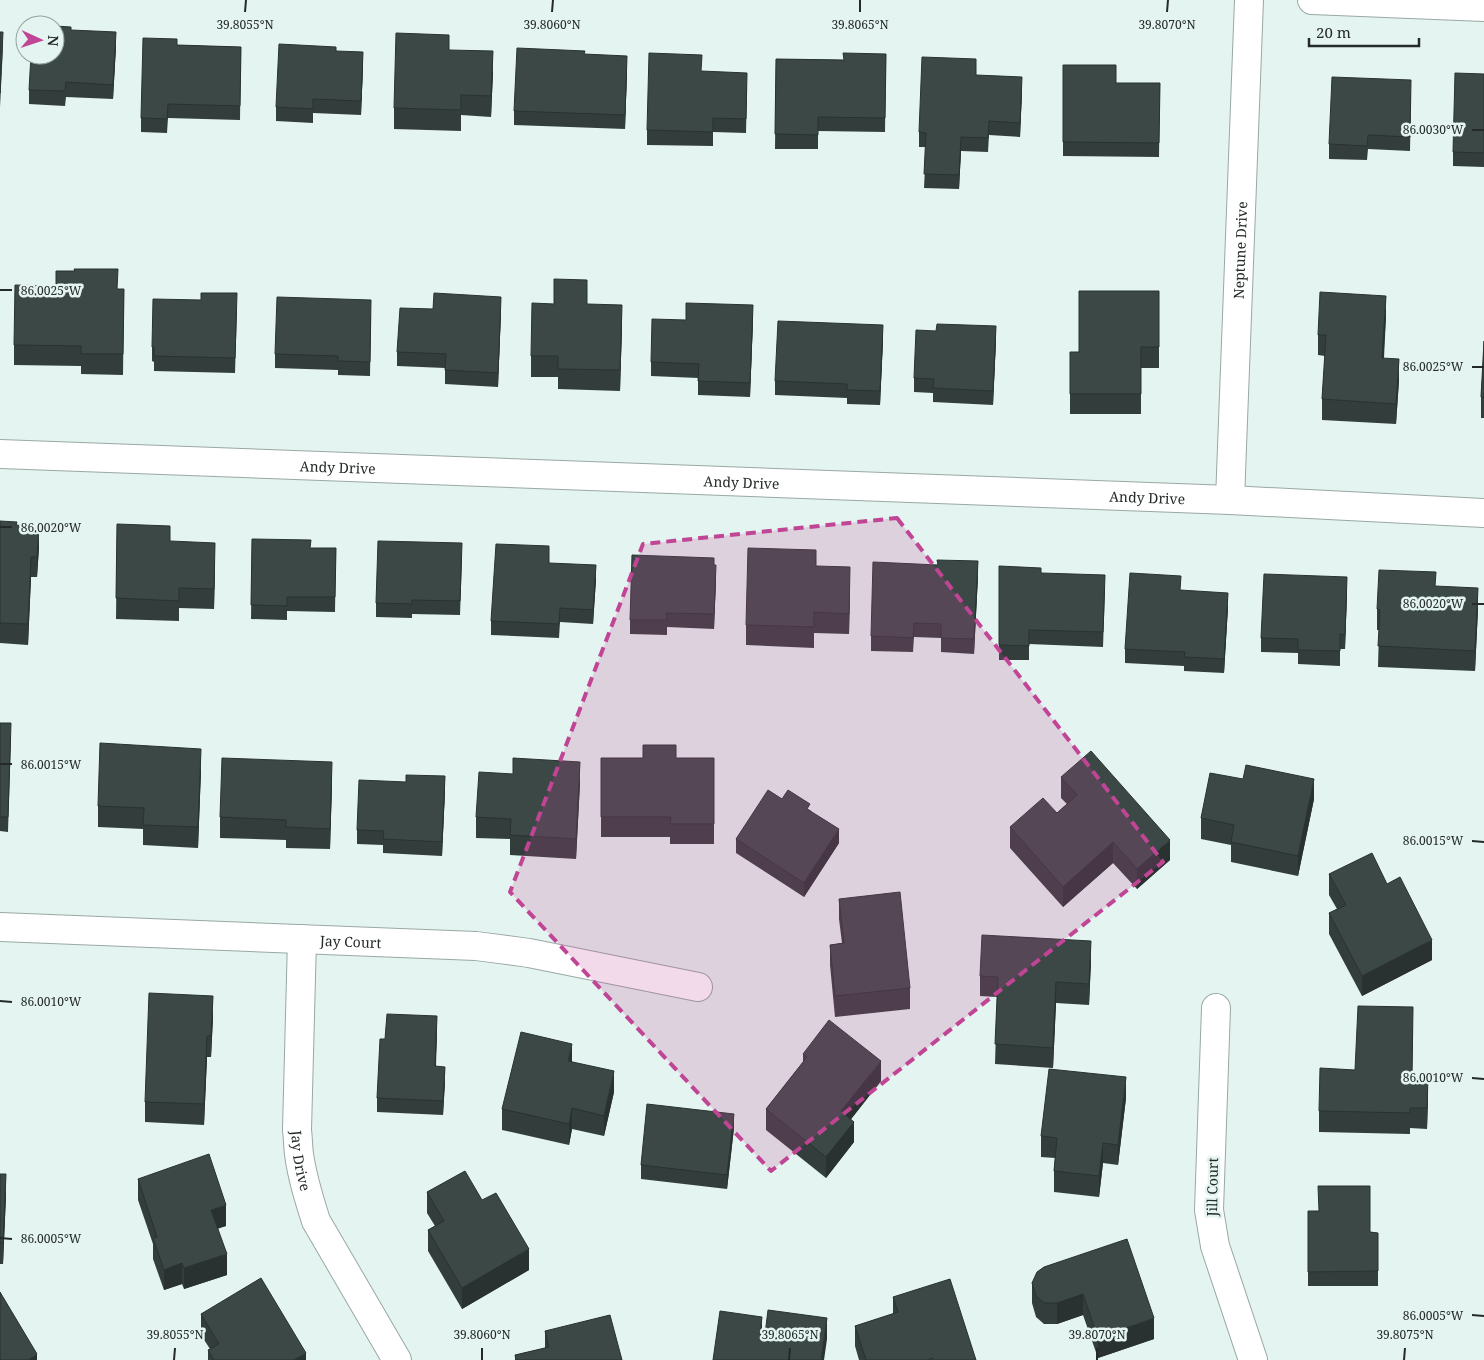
<svg xmlns="http://www.w3.org/2000/svg" width="1484" height="1360" viewBox="0 0 1484 1360" font-family="'Noto Serif',serif">
	<rect width="100%" height="100%" fill="#e4f4f1"/>
	<g fill="none" stroke-linecap="round" stroke-linejoin="round">
		<defs>
			<g id="minor">
				<path d="M1312 0 1484 7"/>
				<path id="s1" d="M0 454 1230 500 1484 513"/>
				<path id="s2" d="M1230 500 1249 0"/>
				<path id="s3" d="M0 927 476 946 529 953 698 987"/>
				<path id="s4" d="M302 939 297 1130C298 1138 298 1146 299 1154 302 1177 309 1199 316 1221L397 1360"/>
				<path d="M1216 1008 1209 1210 1215 1246 1253 1360"/>
			</g>
		</defs>
		<!-- minor casing -->
		<use href="#minor" stroke="#99a8a5" stroke-width="30"/>
		<!-- minor -->
		<use href="#minor" stroke="#fff" stroke-width="28"/>
	</g>
	<!-- wall -->
	<path fill="#333e3c" d="M71 30 116 46 113 99 66 97 65 106 29 104V90Z
		M177 45 241 47 240 120 168 118 167 133 141 132V118Z
		M449 50 493 72 491 117 461 115V131L394 129V108Z
		M336 51 363 66 361 115 313 113V123L276 121V107Z
		M585 54 627 70 625 129 514 125V111Z
		M886 54 885 132 818 131V149H775L776 59 843 60Z
		M1063 65 1116 83H1160L1159 157 1063 156Z
		M702 71 747 87 746 133 713 132V146L647 145V130Z
		M1484 74V167L1453 166V152Z
		M976 75 1022 91 1020 137 989 135 988 152 961 151 959 189 924 188 926 147H919V132Z
		M1411 94 1410 151 1368 149 1367 160 1329 159V144Z
		M74 269 118 289H124L123 375 81 374V366L14 365V345L56 286 74 271Z
		M1159 291V368H1141V414H1070V352H1079Z
		M587 304 622 325 620 391 558 389V377H531V356Z
		M237 308 235 373 154 371V362L152 361V347Z
		M433 309 501 311 498 387 445 384V368L397 366V352Z
		M371 314 370 376 338 375V370L275 368V354Z
		M1386 316 1384 358 1399 380 1396 424 1322 420V399L1325 356 1318 355V335Z
		M686 320H753L750 397 698 395V378L651 376V362Z
		M883 340 880 405 847 404V398L775 395V381Z
		M996 340 993 405 933 402V393L914 392V378Z
		M1484 341V418H1481V397Z
		M0 521 17 525 39 547 37 577H31L28 645 0 643Z
		M117 524 170 541 215 564 214 609 179 608V621L116 619Z
		M252 539 311 548H336L335 612 287 611V620L251 619Z
		M462 558 460 615 412 614V618L376 617V603Z
		M549 563 596 579 593 624 560 622 559 638 491 635V621Z
		M714 565 716 579 714 629 667 627V635L630 634V620Z
		M816 566 850 588 849 634 814 633V648L746 645V625Z
		M999 566 1041 573 1105 589 1103 647 1029 644V660H999Z
		M978 576 974 654 941 652V638L914 637 913 652 871 651V636Z
		M1436 586 1478 609 1475 671 1378 667 1379 630H1377V609Z
		M1181 590 1228 607 1224 673 1184 671V666L1125 663V649Z
		M1347 591 1345 649H1340V666L1298 664V653L1261 652V638Z
		M0 723 11 737 8 832 0 831Z
		M601 758H714V844H670V837H601Z
		M201 770 198 848 143 845V829L98 827V806Z
		M1061 777 1170 860 1137 889 1113 863 1063 907 1010 848V827L1057 813 1067 804 1061 798Z
		M406 782 445 790 442 856 383 853V845L357 844V830Z
		M332 783 330 849 286 848V840L220 838V817Z
		M580 783 576 859 510 855V839L476 838V817Z
		M782 799 810 810 839 843 804 897 736 853V839Z
		M1314 799 1298 876 1231 862V845L1201 839V818Z
		M1329 874 1387 884 1432 960 1362 996 1329 934V913L1337 909 1329 895Z
		M839 899 910 988V1009L835 1017 830 965V945L842 943 839 919Z
		M1091 961 1089 1005 1056 1003 1053 1068 995 1064 997 997 980 996V976Z
		M213 1017 211 1057H207L204 1125 145 1122V1102Z
		M1413 1028 1412 1076 1428 1098 1427 1129 1410 1128V1134L1319 1132V1111L1355 1070Z
		M437 1030 436 1066 445 1081 443 1115 377 1112V1098L385 1039Z
		M803 1054 881 1081 851 1119 854 1142 826 1178 766 1130V1109L803 1062Z
		M572 1062 614 1092 604 1136 572 1129 569 1145 502 1130V1109Z
		M1126 1098 1118 1165 1103 1163 1099 1197 1054 1192V1171L1055 1158 1041 1157V1136Z
		M734 1128 727 1189 641 1179V1165Z
		M0 1174 6 1195 3 1264H0Z
		M138 1179 226 1226 218 1228 227 1275 184 1289 182 1284 164 1290 153 1259V1244L138 1200Z
		M427 1192 482 1200 529 1270 462 1309 428 1251V1230L435 1226 427 1213Z
		M1308 1211 1370 1232 1378 1233V1286H1308Z
		M1044 1267 1154 1339 1098 1358 1083 1315 1057 1324H1044L1036 1317 1032 1303V1283Z
		M893 1297 976 1360H859L855 1346V1326L893 1314Z
		M201 1314 306 1360H208V1350L210 1349 201 1335Z
		M545 1331 622 1360H515V1355L545 1348Z"/>
	<!-- shaded-wall -->
	<path fill="#293231" d="M3 32V46L0 107V93Z
		M116 32V46L113 99V85Z
		M493 51V72L491 117V96Z
		M363 52V66L361 115V101Z
		M627 56V70L625 129V115Z
		M1022 77V91L1020 137V123Z
		M961 137V151L959 189V175Z
		M1386 296V316L1382 379V358Z
		M501 297V311L498 387V373Z
		M622 305V325L620 391V370Z
		M753 305V320L750 397V383Z
		M883 325V340L880 405V391Z
		M996 326V340L993 405V391Z
		M1399 359V380L1396 424V404Z
		M39 527V547L37 577V557Z
		M215 543V564L214 609V589Z
		M31 557V577L28 645V624Z
		M978 561V576L974 654V639Z
		M596 565V579L593 624V610Z
		M716 565V579L714 629V614Z
		M850 567V588L849 634V614Z
		M1347 577V591L1345 649V635Z
		M1478 588V609L1475 671V651Z
		M1228 593V607L1224 673V659Z
		M201 749V770L198 848V827Z
		M332 762V783L330 849V829Z
		M580 762V783L576 859V839Z
		M445 776V790L442 856V842Z
		M1314 779V799L1298 876V856Z
		M839 829V843L804 897V883Z
		M1170 840V860L1137 889V869Z
		M1113 842V863L1063 907V887Z
		M1432 940V960L1362 996V976Z
		M1091 941V961L1089 1005V984Z
		M1056 982V1003L1053 1068V1048Z
		M213 996V1017L211 1057V1036Z
		M437 1016V1030L435 1081V1066Z
		M207 1036V1057L204 1125V1104Z
		M572 1044V1065L568 1061Z
		M881 1061V1081L841 1132V1111Z
		M445 1067V1081L443 1115V1101Z
		M614 1071V1092L604 1136V1116Z
		M1126 1077V1098L1118 1165V1145Z
		M1428 1077V1098L1427 1129V1108Z
		M572 1108V1129L569 1145V1124Z
		M734 1114V1128L727 1189V1175Z
		M854 1122V1142L826 1178V1157Z
		M1103 1143V1163L1099 1197V1176Z
		M6 1174V1195L3 1264V1243Z
		M226 1205V1226L211 1231V1210Z
		M529 1249V1270L462 1309V1288Z
		M227 1254V1275L184 1289V1268Z
		M182 1263V1284L164 1290V1270Z
		M1083 1294V1315L1057 1324V1303Z
		M762 1317V1337L760 1334Z
		M827 1318V1339L824 1360H821Z
		M1154 1318V1339L1098 1358V1338Z
		M306 1353V1360H294Z
		M37 1354V1360H28Z"/>
	<!-- building -->
	<path fill="#3b4846" stroke="#293231" d="M55 26 71 27V30L116 32 113 85 66 82 65 91 29 90 31 55H55Z
		M0 32H3L0 93Z
		M396 33 449 35V50L493 51 491 96 461 95V110L394 108Z
		M143 38 177 39V45L241 47 240 106 168 104 167 119 141 118Z
		M279 44 336 47V51L363 52 361 101 313 99V109L276 107Z
		M517 48 585 51 584 54 627 56 625 115 514 111Z
		M649 53 702 55 701 71 747 73 746 119 713 118V132L647 130Z
		M843 53 886 54 885 118 818 117V135L775 134 776 59 844 60Z
		M922 57 976 59V75L1022 77 1020 123 989 121 988 138 961 137 959 175 924 174 926 133 919 132Z
		M1063 65H1116V83H1160L1159 143 1063 142Z
		M1455 73 1484 74V153L1453 152Z
		M1332 77 1411 80 1410 137 1368 135 1367 146 1329 144Z
		M74 269H118L117 289H124L123 354H81V346L14 345 15 285 56 286V271H75Z
		M554 279 587 280V304L622 305 620 370 558 369V356H531L532 303 554 304Z
		M1079 291H1159V347H1141V394H1070V352H1079Z
		M1320 292 1386 296 1382 358 1399 359 1396 404 1322 399 1326 335H1318Z
		M201 293H237L235 358 154 356V347H152L153 299 201 300Z
		M434 293 501 297 498 373 445 370 446 354 397 352 400 308 433 309Z
		M277 297 371 300 370 362 338 361V356L275 354Z
		M686 303 753 305 750 383 698 381 699 364 651 362 652 319 686 320Z
		M778 321 883 325 880 391 847 390V384L775 381Z
		M937 324 996 326 993 391 933 388 934 379 914 378 916 330 936 331Z
		M1484 341V397H1481Z
		M0 521 17 522 16 525 39 527 37 557H31L28 624 0 623Z
		M117 524 170 526V541L215 543 214 589 179 588V601L116 598Z
		M252 539 311 540 310 548H336L335 597H287V606L251 605Z
		M378 541 462 543 460 601 412 600V604L376 603Z
		M496 544 549 546V563L596 565 593 610 560 608 559 624 491 621Z
		M748 548 816 550V566L850 567 849 614 814 612V627L746 625Z
		M632 555 714 558V565H716L714 614 666 613 667 620H630Z
		M937 560 978 561 974 639 941 638V624L914 623 913 638 871 636 873 562 938 565Z
		M999 566 1041 568V573L1105 575 1103 632 1029 630V646L999 645Z
		M1379 570 1436 572 1435 586 1478 588 1475 651 1378 646 1380 610 1377 609Z
		M1130 573 1181 576 1180 590 1228 593 1224 659 1184 657 1185 652 1125 649Z
		M1264 574 1347 577 1345 635 1340 634V651L1298 650V639L1261 638Z
		M0 723H11L8 817H0Z
		M100 743 201 749 198 827 143 825 144 808 98 806Z
		M643 745H676V758H714V824H670L671 817H601V758H643Z
		M1091 751 1170 840 1137 869 1113 842 1063 887 1010 827 1043 798 1057 813 1077 795 1061 777Z
		M222 758 332 762 330 829 286 827V820L220 817Z
		M513 758 580 762 576 839 510 835 511 819 476 817 479 772 513 774Z
		M1246 765 1314 779 1298 856 1231 842 1234 825 1201 818 1210 773 1243 779Z
		M406 775 445 776 442 842 383 839 384 831 357 830 359 780 406 782Z
		M768 790 782 799 788 790 810 804 807 809 839 829 804 883 736 839Z
		M1372 853 1387 884 1400 877 1432 940 1362 976 1329 913 1346 905 1329 874Z
		M900 892 910 988 835 996 830 945 844 943 839 899Z
		M982 935 1091 941 1089 984 1056 982 1053 1048 995 1044 998 977 980 976Z
		M149 993 213 996 211 1036H207L204 1104 145 1102Z
		M1358 1006 1413 1007 1412 1076 1428 1077 1427 1108H1410V1113L1319 1111 1320 1068 1355 1070Z
		M387 1014 437 1016 435 1066 445 1067 443 1101 377 1098 380 1039H385Z
		M829 1020 881 1061 841 1111 854 1122 826 1157 766 1109 807 1057 803 1054Z
		M521 1032 572 1044 568 1061 614 1071 604 1116 572 1108 569 1124 502 1109Z
		M1049 1069 1126 1077 1118 1145 1103 1143 1099 1176 1054 1171 1057 1138 1041 1136Z
		M647 1104 734 1114 727 1175 641 1165Z
		M209 1154 226 1205 211 1210 227 1254 184 1268 182 1263 164 1270 153 1238 157 1237 138 1179Z
		M465 1171 482 1200 496 1193 529 1249 462 1288 428 1230 444 1221 427 1192Z
		M0 1174H6L3 1243H0Z
		M1318 1186H1370V1232L1378 1233V1271L1308 1272V1211H1319Z
		M1127 1239 1154 1318 1098 1338 1083 1294 1057 1303H1044L1036 1296 1032 1283 1037 1272 1044 1267Z
		M261 1278 306 1353 294 1360H214L208 1350 219 1344 201 1314Z
		M950 1279 976 1360H933V1358L927 1360H866L855 1326 898 1312 893 1297Z
		M0 1292 37 1354 28 1360H0Z
		M768 1310 827 1318 821 1360H713L720 1311 762 1317 760 1334H765Z
		M610 1315 622 1360H516L515 1355 549 1347 545 1331Z"/>
	<!-- marked area -->
	<path fill="#c14595" fill-opacity="0.2" stroke="#c14595" stroke-width="4" stroke-dasharray="10 6" stroke-linejoin="round" d="M897 518 1163 862 771 1171 510 892 643 544Z"/>
	<!-- ticks -->
	<path fill="none" stroke="#242a29" stroke-width="2" d="M245 12 246 0M552 12 553 0M860 12V0M1167 12 1168 0M1472 130H1484M0 290H12M1472 367H1484M0 527H12M1472 604H1484M0 764H12M1472 841 1484 842M0 1001 12 1002M1472 1078 1484 1079M0 1238 12 1239M1472 1315 1484 1316M174 1360 175 1348M482 1360V1348M789 1360 790 1348M1097 1360V1348M1404 1360 1405 1348"/>
	<g text-anchor="middle" dominant-baseline="central" stroke-width="5" stroke-linejoin="round" paint-order="stroke">
		<!-- street labels -->
		<g font-size="14" fill="#242a29" stroke="#e4f4f1">
			<text stroke="none"><textPath href="#s2" startOffset="250">Neptune Drive</textPath></text>
			<text stroke="none"><textPath href="#s1" startOffset="338">Andy Drive</textPath></text>
			<text stroke="none"><textPath href="#s1" startOffset="742">Andy Drive</textPath></text>
			<text stroke="none"><textPath href="#s1" startOffset="1148">Andy Drive</textPath></text>
			<text stroke="none"><textPath href="#s3" startOffset="351">Jay Court</textPath></text>
			<text stroke="none"><textPath href="#s4" startOffset="222">Jay Drive</textPath></text>
			<text transform="translate(1212 1187) rotate(-89)">Jill Court</text>
		</g>
	</g>
	<g font-size="12" text-anchor="middle" fill="#242a29" stroke="#e4f4f1" stroke-width="5" stroke-linejoin="round" paint-order="stroke">
		<text x="245" y="29">39.8055°N</text>
		<text x="552" y="29">39.8060°N</text>
		<text x="860" y="29">39.8065°N</text>
		<text x="1167" y="29">39.8070°N</text>
		<text x="1433" y="134">86.0030°W</text>
		<text x="51" y="295">86.0025°W</text>
		<text x="1433" y="371">86.0025°W</text>
		<text x="51" y="532">86.0020°W</text>
		<text x="1433" y="608">86.0020°W</text>
		<text x="51" y="769">86.0015°W</text>
		<text x="1433" y="845">86.0015°W</text>
		<text x="51" y="1006">86.0010°W</text>
		<text x="1433" y="1082">86.0010°W</text>
		<text x="51" y="1243">86.0005°W</text>
		<text x="1433" y="1320">86.0005°W</text>
		<text x="175" y="1339">39.8055°N</text>
		<text x="482" y="1339">39.8060°N</text>
		<text x="790" y="1339">39.8065°N</text>
		<text x="1097" y="1339">39.8070°N</text>
		<text x="1405" y="1339">39.8075°N</text>
	</g>
	<!-- north arrow -->
	<g transform="translate(40 40) rotate(93)"><circle r="24" fill="#e4f4f1" stroke="#97a3a1"/>
	<path d="M0-4L9 19L0 12L-9 19Z" fill="#c14595"/>
	<text y="-8" font-size="14" font-weight="bold" text-anchor="middle" fill="#242a29">N</text>
	</g>
	<!-- scale -->
	<path d="M1309 38v8h110v-8" fill="none" stroke="#242a29" stroke-width="2.5"/>
	<text x="1316" y="38" font-size="15" fill="#242a29" stroke="#e4f4f1" stroke-width="4" paint-order="stroke">20 m</text>
</svg>
